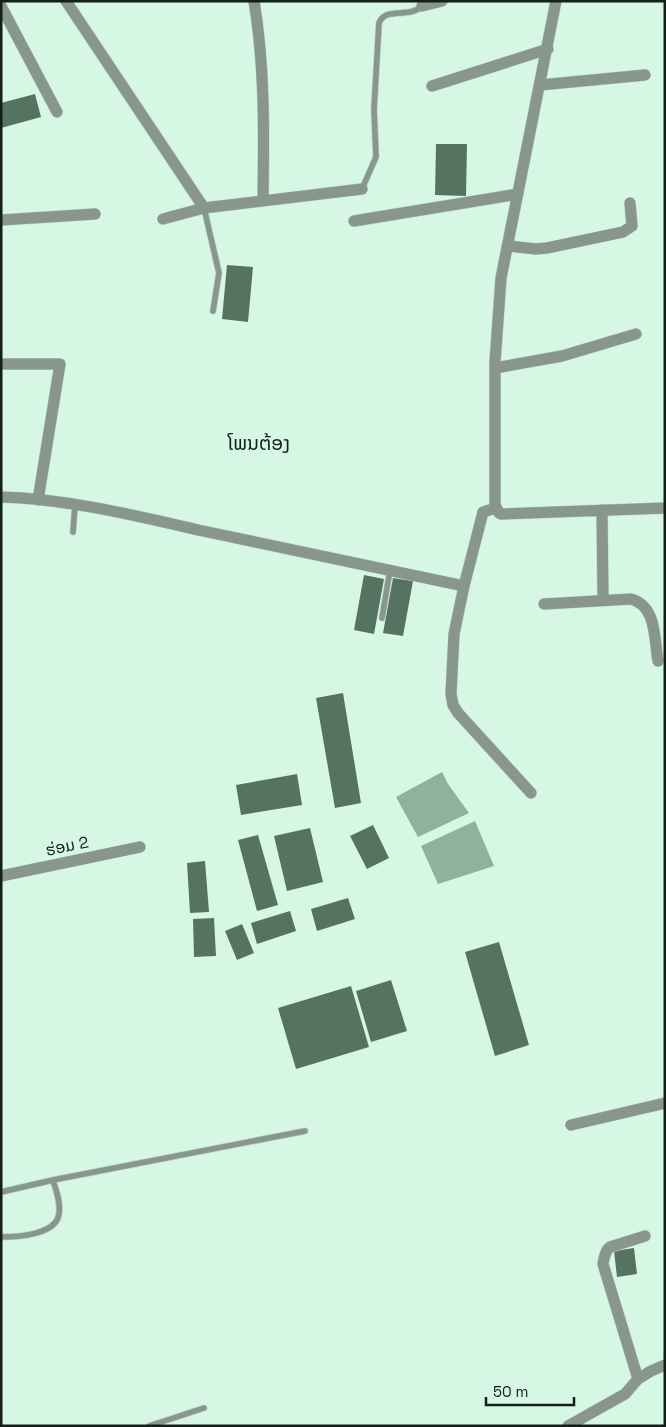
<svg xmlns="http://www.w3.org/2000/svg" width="666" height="1427" viewBox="0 0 666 1427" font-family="'Space Grotesk','Noto Sans Lao',sans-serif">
	<rect width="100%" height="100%" fill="#d6f7e3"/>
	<!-- water -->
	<path fill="#8db39d" d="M442 772 448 784 469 813 418 837 396 797Z
		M475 821 494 866 438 884 421 846Z"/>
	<!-- building -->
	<path fill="#567362" d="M35 94 41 117 1 128V103Z
		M436 144H467L466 196 435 195Z
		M227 265 253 267 248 322 222 319Z
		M364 575 384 579 374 634 354 630Z
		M393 578 413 581 403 636 383 633Z
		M343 693 361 803 335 808 316 698Z
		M297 774 302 805 241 815 236 785Z
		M373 825 389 858 367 869 350 836Z
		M310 828 323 882 287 891 274 836Z
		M258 835 278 905 257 911 238 840Z
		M205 861 209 912 190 913 187 863Z
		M348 898 355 919 317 931 311 909Z
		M290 911 296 931 257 944 251 923Z
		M214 918 216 956 194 957 193 919Z
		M242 924 254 953 237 960 225 931Z
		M499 942 529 1045 495 1056 465 952Z
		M391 980 407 1031 371 1042 356 991Z
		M351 986 369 1047 296 1069 278 1008Z
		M634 1248 637 1274 617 1277 614 1251Z"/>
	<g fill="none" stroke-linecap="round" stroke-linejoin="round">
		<defs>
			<path id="service" d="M362 189 376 157 374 109 379 23C386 6 409 19 422 6
				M204 208 219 273 213 311
				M73 532 75 505
				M382 618 390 570
				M1 1192 53 1180 305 1131
				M1 1237C17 1237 56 1235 59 1214 61 1202 56 1191 53 1180
				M149 1426 204 1408"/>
			<path id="minor" d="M66 1 204 208
				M254 1C265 67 264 134 263 200
				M556 1 501 278 495 362V505L499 513 501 514 665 508
				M1 6 57 112
				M422 6 442 1
				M540 85 645 75
				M432 86 548 49
				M163 219 204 208 362 189
				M1 220 95 214
				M354 221 518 194
				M508 246 536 249 547 248 623 232 632 226 630 203
				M1 364H60L38 500
				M495 368 562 356 636 334
				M1 497C69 499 137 516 203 531 290 549 377 567 464 586
				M496 508 483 512 464 586 454 634 451 694 453 705 458 713 531 793
				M602 510 603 600
				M544 604 631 599C657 606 654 639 658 661
				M1 876 140 847
				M571 1125 665 1103
				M638 1379 603 1264C604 1258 605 1251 610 1247L645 1236
				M568 1426 625 1394 638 1379 651 1371 665 1365"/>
		</defs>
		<!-- service casing -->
		<use href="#service" stroke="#b7d4c3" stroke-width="7"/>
		<!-- minor casing -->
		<use href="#minor" stroke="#b7d4c3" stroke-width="12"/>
		<!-- service -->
		<use href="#service" stroke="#88968e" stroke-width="5.5"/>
		<!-- minor -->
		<use href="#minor" stroke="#88968e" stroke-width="11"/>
	</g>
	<g text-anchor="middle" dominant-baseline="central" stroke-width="4" stroke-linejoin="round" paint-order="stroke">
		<!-- street labels -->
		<g font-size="16" fill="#131f18" stroke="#d6f7e3">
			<text transform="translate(67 846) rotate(-12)">ຮ່ອມ 2</text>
		</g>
		<!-- quarter labels -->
		<g font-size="19" fill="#131f18" stroke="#d6f7e3">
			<text x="259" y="443">ໂພນຕ້ອງ</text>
		</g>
	</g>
	<!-- border -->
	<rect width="666" height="1427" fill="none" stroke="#131f18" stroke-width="5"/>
	<!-- scale -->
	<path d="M486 1397v8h88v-8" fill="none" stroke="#131f18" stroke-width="2.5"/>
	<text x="493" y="1397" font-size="15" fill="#131f18" stroke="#d6f7e3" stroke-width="4" paint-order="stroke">50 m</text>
</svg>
